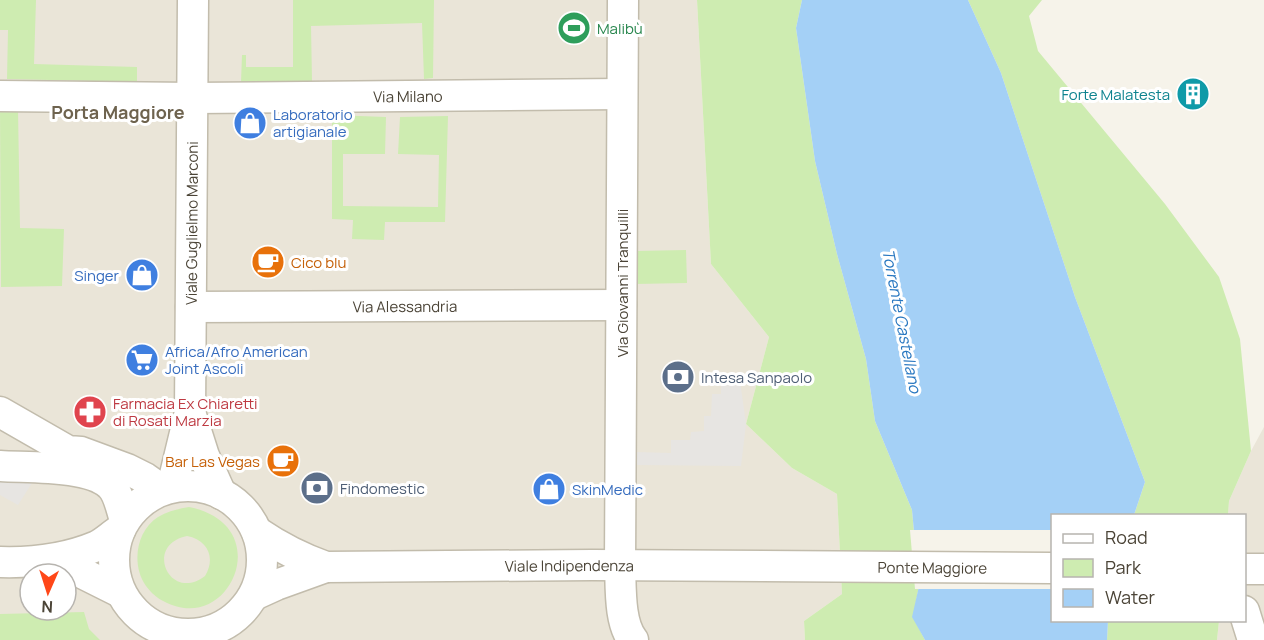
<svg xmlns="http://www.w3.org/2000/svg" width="1264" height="640" viewBox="0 0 1264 640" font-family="Manrope,sans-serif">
	<rect width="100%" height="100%" fill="#f6f3ea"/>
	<!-- residential -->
	<path fill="#eae5d8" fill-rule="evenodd" d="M0 0H697L711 264 769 337 746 424 792 468 837 494 842 594 804 621 805 640H0ZM30 574H66V610H30Z
		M1264 427V640H1217L1219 621 1244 620V516L1228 515 1229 501 1251 451Z"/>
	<!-- green -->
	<path fill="#ceecb1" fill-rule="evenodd" d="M0 0H36L34 64 137 67V82L7 79 8 30H0Z
		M293 0H434L433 78 424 79 422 23 311 26 312 81 241 82 242 55H246V67H293Z
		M697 0H802L796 28 815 161 837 254 866 359 875 421 912 510 919 586 913 617 925 640H805L804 621 842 594 837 494 792 468 746 424 769 337 711 264Z
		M968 0H1042L1029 16 1038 51 1165 204 1219 277 1240 339 1251 451 1229 501 1228 515H1134L1145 482 1075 297 1001 73Z
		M0 108 18 109 20 228 64 229 62 286 1 287Z
		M332 115 386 117 385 154H343V206L438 207 439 155 398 154 400 117 448 116 445 222H385L384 240 352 239 353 220 332 219Z
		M686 250 687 283 635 284V251Z
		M189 507C274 524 234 625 175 606 163 602 154 597 146 586 131 565 136 531 158 517 168 511 178 509 189 507ZM187 536C208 540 216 558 205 576 170 603 143 545 187 536Z
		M84 612 89 629 100 640H0V614Z
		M1108 621V620L1219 621 1217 640H1107Z"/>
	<!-- parking -->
	<path fill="#e7e5e2" d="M721 380 740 381 746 424 741 466 635 465 636 452 671 453V440H690L691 432 704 431V416H711L712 394H721Z
		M0 469 39 472 18 505 0 495Z"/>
	<!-- water -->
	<path fill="#a4d0f6" d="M802 0H968L1001 73 1075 297 1145 482 1134 515 1052 516V620L1108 621 1107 640H925L912 617 919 586 912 510 875 421 866 359 837 254 815 161 796 28Z"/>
	<!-- pier -->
	<path fill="#f6f3ea" d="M910 530H1052V589H915Z"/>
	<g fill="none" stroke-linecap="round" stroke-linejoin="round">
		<defs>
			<g id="minor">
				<path d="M623 0 620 565C621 587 619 623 633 640"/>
				<path id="s1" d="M0 96 193 98 622 94"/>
				<path id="s2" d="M191 307 621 305"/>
				<path d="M0 412 68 451 81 452 127 469 145 478 162 490"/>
				<path d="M190 412 204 456 221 494"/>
				<path d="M0 466C29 468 89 465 110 485 119 493 121 509 125 520"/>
				<circle cx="188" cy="560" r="74"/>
				<path id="s3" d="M172 487 190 412 193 0"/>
				<path id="s4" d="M257 532C279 547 300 558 326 567L592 565 1052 568"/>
				<path d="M0 562C33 563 66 559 97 546 105 542 112 535 120 530"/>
				<path d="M42 564 78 571 120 592"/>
				<path d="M1244 569H1264"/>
				<path d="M254 595 276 585 326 567"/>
				<path d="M1244 611 1253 640"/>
			</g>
		</defs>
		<!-- minor casing -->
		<use href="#minor" stroke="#c2bcac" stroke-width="33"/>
		<!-- minor -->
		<use href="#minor" stroke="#fff" stroke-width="30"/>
	</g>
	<!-- icons -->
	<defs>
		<symbol id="stadium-disc" viewBox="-11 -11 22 22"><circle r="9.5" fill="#2e9e5b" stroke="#fff"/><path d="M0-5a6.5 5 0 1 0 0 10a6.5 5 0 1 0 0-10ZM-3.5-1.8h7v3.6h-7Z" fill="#fff"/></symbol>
		<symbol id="building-disc" viewBox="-11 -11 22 22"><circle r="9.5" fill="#0f9aa8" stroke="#fff"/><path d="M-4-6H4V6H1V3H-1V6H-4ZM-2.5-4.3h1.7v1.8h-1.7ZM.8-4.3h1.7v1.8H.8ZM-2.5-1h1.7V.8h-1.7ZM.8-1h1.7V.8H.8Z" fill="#fff"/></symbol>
		<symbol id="shop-disc" viewBox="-11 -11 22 22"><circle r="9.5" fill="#3f7fe0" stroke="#fff"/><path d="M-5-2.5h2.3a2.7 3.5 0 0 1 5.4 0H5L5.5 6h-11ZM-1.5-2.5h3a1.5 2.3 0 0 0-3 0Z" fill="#fff"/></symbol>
		<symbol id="cafe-disc" viewBox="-11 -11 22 22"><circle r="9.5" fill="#e8710a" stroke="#fff"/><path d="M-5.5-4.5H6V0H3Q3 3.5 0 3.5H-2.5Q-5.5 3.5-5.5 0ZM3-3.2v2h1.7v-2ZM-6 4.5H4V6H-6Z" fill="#fff"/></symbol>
		<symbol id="supermarket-disc" viewBox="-11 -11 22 22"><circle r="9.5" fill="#3f7fe0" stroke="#fff"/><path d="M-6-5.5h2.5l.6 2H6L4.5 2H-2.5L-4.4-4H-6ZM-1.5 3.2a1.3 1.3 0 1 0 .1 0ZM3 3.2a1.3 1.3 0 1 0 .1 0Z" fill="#fff"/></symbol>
		<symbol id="bank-disc" viewBox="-11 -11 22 22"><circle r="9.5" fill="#5c6f8a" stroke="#fff"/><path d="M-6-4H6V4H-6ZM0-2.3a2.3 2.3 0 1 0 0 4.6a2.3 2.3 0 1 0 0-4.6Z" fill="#fff"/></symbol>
		<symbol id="pharmacy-disc" viewBox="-11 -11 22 22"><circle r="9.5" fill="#e0444e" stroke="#fff"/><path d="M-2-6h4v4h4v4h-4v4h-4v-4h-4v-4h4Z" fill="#fff"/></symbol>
	</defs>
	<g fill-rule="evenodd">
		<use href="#stadium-disc" x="555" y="9" width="38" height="38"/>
		<use href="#building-disc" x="1174" y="75" width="38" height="38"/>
		<use href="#shop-disc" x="231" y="104" width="38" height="38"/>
		<use href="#cafe-disc" x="249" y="243" width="38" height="38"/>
		<use href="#shop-disc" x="123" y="256" width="38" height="38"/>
		<use href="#supermarket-disc" x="123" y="341" width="38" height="38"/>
		<use href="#bank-disc" x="659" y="358" width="38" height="38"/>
		<use href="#pharmacy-disc" x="71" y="393" width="38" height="38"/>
		<use href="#cafe-disc" x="264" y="442" width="38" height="38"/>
		<use href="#bank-disc" x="298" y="469" width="38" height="38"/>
		<use href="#shop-disc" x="530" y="470" width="38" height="38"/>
	</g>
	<g text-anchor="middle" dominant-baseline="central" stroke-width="6" stroke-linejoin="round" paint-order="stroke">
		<!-- leisure labels -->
		<g font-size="15" fill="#27864d" stroke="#fff" text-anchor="start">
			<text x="597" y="28">Malibù</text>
		</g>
		<!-- culture labels -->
		<g font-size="15" fill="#0d838f" stroke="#fff" text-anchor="end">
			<text x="1170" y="94">Forte Malatesta</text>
		</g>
		<!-- street labels -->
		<g font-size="15" fill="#4b4437" stroke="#fff">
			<text stroke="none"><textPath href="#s1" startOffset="408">Via Milano</textPath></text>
			<text stroke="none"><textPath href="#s3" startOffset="266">Viale Guglielmo Marconi</textPath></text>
			<text transform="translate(622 283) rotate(-90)">Via Giovanni Tranquilli</text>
			<text stroke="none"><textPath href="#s2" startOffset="214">Via Alessandria</textPath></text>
			<text stroke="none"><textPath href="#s4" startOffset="321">Viale Indipendenza</textPath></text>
			<text stroke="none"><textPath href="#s4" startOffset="684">Ponte Maggiore</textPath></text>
		</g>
		<!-- shop labels -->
		<g font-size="15" fill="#366cbe" stroke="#fff" text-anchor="start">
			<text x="273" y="114">Laboratorio<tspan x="273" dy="17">artigianale</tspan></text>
			<text x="119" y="275" text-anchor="end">Singer</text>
			<text x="165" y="351">Africa/Afro American<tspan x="165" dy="17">Joint Ascoli</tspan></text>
			<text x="572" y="489">SkinMedic</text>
		</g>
		<!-- food labels -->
		<g font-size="15" fill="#c56008" stroke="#fff" text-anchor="start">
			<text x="291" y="262">Cico blu</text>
			<text x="260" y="461" text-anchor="end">Bar Las Vegas</text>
		</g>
		<!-- service labels -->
		<g font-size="15" fill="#4e5e75" stroke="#fff" text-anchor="start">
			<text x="701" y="377">Intesa Sanpaolo</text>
			<text x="340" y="488">Findomestic</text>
		</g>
		<!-- health labels -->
		<g font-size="15" fill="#be3a42" stroke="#fff" text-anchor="start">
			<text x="113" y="403">Farmacia Ex Chiaretti<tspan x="113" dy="17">di Rosati Marzia</tspan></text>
		</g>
		<!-- water labels -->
		<g font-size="16" font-style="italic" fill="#2877c0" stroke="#fff">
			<text transform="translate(902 321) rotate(79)">Torrente Castellano</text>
		</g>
		<!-- quarter labels -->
		<g font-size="18" font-weight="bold" fill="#6e634e" stroke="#fff">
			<text x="118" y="112">Porta Maggiore</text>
		</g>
	</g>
	<!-- legend -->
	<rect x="1051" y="514" width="195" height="108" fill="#ffffff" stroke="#b7b4af" stroke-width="1.5"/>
	<rect x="1063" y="534" width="30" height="9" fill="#ffffff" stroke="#b7b4af" stroke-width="1.5"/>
	<text x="1105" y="544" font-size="18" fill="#4b4437">Road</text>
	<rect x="1063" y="559" width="30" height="18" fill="#ceecb1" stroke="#b7b4af" stroke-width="1.5"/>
	<text x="1105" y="574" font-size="18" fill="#4b4437">Park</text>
	<rect x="1063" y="589" width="30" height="18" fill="#a4d0f6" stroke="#b7b4af" stroke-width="1.5"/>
	<text x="1105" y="604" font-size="18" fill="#4b4437">Water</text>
	<!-- north arrow -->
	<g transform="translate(48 592) rotate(183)"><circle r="28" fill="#ffffff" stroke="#b7b4af" stroke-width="1.5"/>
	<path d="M0-4.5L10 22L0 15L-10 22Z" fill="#ff4718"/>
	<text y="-9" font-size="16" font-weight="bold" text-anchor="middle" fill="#4b4437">N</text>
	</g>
</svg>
